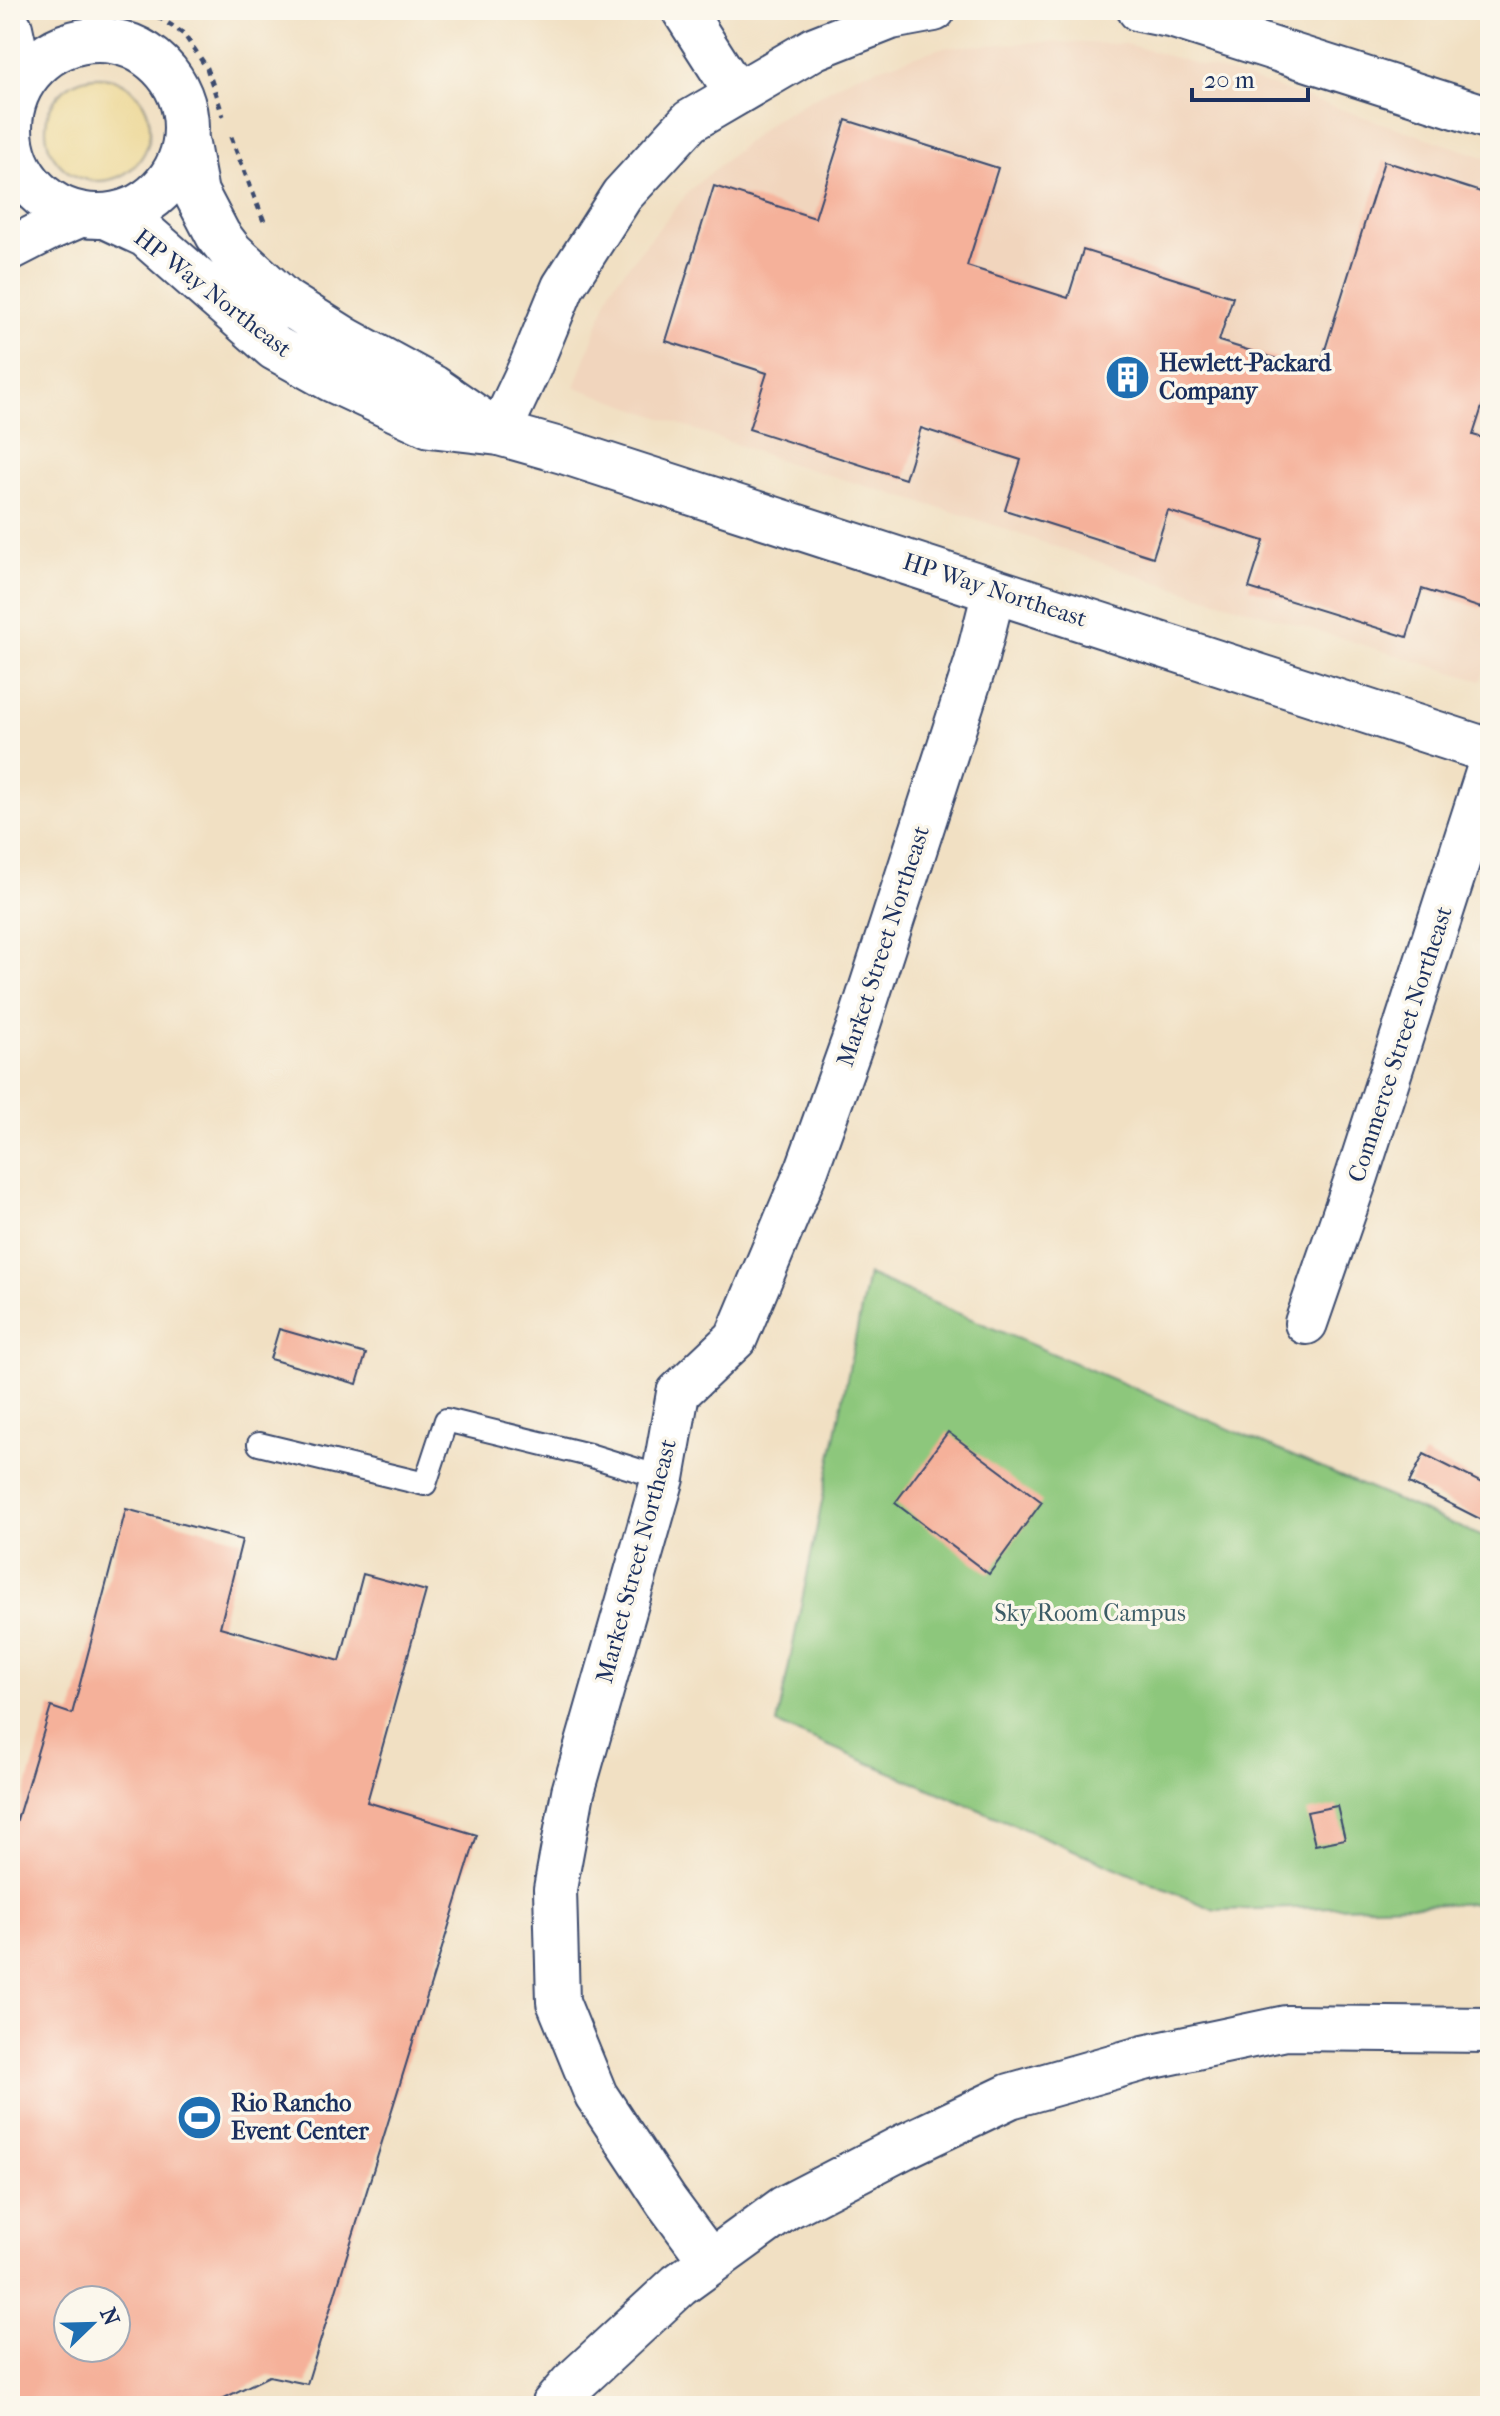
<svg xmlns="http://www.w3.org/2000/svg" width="1500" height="2416" viewBox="0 0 1500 2416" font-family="'IM FELL French Canon',serif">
	<rect width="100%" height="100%" fill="#fbf7ec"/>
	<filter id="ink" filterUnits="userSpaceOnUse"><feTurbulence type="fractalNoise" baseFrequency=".0125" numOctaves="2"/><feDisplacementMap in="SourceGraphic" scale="16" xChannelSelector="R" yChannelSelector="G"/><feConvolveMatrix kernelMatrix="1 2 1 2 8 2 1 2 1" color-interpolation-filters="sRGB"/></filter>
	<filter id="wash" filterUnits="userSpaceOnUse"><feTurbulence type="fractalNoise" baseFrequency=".006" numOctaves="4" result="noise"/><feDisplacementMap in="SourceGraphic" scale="32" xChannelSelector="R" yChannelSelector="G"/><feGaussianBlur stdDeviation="1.8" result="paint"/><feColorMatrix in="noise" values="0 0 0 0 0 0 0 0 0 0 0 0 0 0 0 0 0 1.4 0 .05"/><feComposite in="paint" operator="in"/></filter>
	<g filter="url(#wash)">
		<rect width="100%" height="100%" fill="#f1e0c3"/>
		<!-- built -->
		<path fill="#f1d5bd" d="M1044 42 1126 44 1247 78 1490 159V652L1481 681 1151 580 970 517 788 463 575 387 612 286 690 190 772 121 854 76 944 47Z"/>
		<!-- green -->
		<path fill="#8dc77c" stroke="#547b6d" stroke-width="2" d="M868 1275 1490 1540V1903L1215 1910 777 1724Z"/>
		<!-- sand -->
		<path fill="#eeda9e" stroke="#84847e" stroke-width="2" d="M46 129a52 52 0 1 1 104 0a52 52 0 1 1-104 0Z"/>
		<g id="blocks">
			<!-- building -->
			<path fill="#f5b19a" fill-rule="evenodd" d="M846 120 998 168 967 266 1068 298 1083 250 1233 297 1219 341 1318 372 1384 161 1490 195V382L1473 435 1490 440V579L1481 608 1422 589 1407 637 1249 588 1264 541 1168 511 1153 557 1005 510 1021 460 921 428 905 479 749 429 767 373 666 341 714 186 815 218Z
				M279 1329 366 1354 357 1384 270 1359Z
				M948 1432 1042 1502 989 1574 895 1503Z
				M1424 1454 1490 1487V1524L1409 1483Z
				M126 1509 242 1540 220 1627 340 1661 363 1574 426 1591 367 1802 477 1835 307 2384 269 2376 208 2406H13L10 2403V1843L51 1707 72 1714ZM68 2300H116V2348H68Z
				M1337 1806 1345 1839 1315 1845 1307 1812Z
				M1490 2324V2351L1482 2348Z"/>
		</g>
	</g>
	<g filter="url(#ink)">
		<use href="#blocks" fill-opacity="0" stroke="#3b4a6d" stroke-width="2"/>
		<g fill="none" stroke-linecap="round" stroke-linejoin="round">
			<defs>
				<path id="lane" d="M259 1444 425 1484 446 1420 589 1455 663 1478"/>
				<path id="street" d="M683 10 736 93
					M1139 10 1174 17 1490 118
					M10 121 11 120
					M10 249 47 230 82 215
					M499 433 530 367 563 287 622 195 690 121 815 48 891 18 934 10
					M1306 1323 1357 1176 1490 763
					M711 2262 666 2201 596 2095 558 2002 555 1889 573 1792 663 1478 678 1393 736 1338 807 1169 859 1024 976 662 994 591"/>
				<path id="secondary" d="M10 28 22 83
					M10 128a88 88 0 1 1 176 0a88 88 0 1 1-176 0Z
					M186 139 196 193 218 235 231 252 284 301 346 340 432 387 494 430
					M105 216 146 235 275 348 331 379 430 425 499 433 563 451 1490 751
					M553 2406 572 2384 679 2285 785 2208 903 2147 1010 2096 1144 2058 1286 2028 1490 2030"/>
			</defs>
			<!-- lane casing -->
			<use href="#lane" stroke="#3b4a6d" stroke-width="26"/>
			<!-- street casing -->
			<use href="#street" stroke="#3b4a6d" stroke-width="46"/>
			<!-- secondary casing -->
			<use href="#secondary" stroke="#3b4a6d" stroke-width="48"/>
			<!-- path -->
			<path stroke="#3b4a6d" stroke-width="5" stroke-dasharray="6 6" stroke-linecap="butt" d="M148 10 184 34 207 68 223 116
				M231 137 265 224"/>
			<!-- lane -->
			<use href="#lane" stroke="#fff" stroke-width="22"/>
			<!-- street -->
			<use href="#street" stroke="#fff" stroke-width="42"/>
			<!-- secondary -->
			<use href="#secondary" stroke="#fff" stroke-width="44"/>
		</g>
	</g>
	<!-- icons -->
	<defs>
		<symbol id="building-disc" viewBox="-11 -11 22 22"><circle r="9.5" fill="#1f6fb2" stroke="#fbf7ec"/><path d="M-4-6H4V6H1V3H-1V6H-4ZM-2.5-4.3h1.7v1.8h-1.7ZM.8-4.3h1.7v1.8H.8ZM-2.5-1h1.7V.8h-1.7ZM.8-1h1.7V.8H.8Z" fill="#fff"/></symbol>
		<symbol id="stadium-disc" viewBox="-11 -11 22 22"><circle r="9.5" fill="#1f6fb2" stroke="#fbf7ec"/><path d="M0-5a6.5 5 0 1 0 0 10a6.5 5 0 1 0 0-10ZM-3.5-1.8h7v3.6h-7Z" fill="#fff"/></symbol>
	</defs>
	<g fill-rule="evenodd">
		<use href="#building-disc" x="1102" y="352" width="51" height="51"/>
		<use href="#stadium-disc" x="174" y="2092" width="51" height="51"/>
	</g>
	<g text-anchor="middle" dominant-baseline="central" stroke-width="7" stroke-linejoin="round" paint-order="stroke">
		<!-- street labels -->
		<g font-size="24" fill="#1b2f5e" stroke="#fbf7ec">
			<text transform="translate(213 293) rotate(38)">HP Way Northeast</text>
			<text transform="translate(995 590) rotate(18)">HP Way Northeast</text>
			<text transform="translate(883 946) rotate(-72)">Market Street Northeast</text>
			<text transform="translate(1400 1044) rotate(-72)">Commerce Street Northeast</text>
			<text transform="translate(636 1561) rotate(-75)">Market Street Northeast</text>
		</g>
		<!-- poi labels -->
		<g font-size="24" font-weight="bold" fill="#1b2f5e" stroke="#fbf7ec" text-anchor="start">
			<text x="1159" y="363">Hewlett-Packard<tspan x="1159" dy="28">Company</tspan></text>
			<text x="231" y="2103">Rio Rancho<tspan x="231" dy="28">Event Center</tspan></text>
		</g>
		<!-- park labels -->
		<g font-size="24" fill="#3d5d67" stroke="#fbf7ec">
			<text x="1090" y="1613">Sky Room Campus</text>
		</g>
	</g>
	<!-- margin -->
	<rect width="1500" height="2416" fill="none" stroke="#fbf7ec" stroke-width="40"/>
	<!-- north arrow -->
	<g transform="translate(92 2324) rotate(67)"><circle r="38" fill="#fbf7ec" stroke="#a1a7b3" stroke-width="2"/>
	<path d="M0-6L14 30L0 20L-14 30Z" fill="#1f6fb2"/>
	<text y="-12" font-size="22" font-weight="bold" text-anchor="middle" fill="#1b2f5e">N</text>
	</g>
	<!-- scale -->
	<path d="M1192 88v12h116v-12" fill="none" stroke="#1b2f5e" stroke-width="4"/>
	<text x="1204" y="88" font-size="24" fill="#1b2f5e" stroke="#fbf7ec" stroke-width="6" paint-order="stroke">20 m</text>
</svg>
